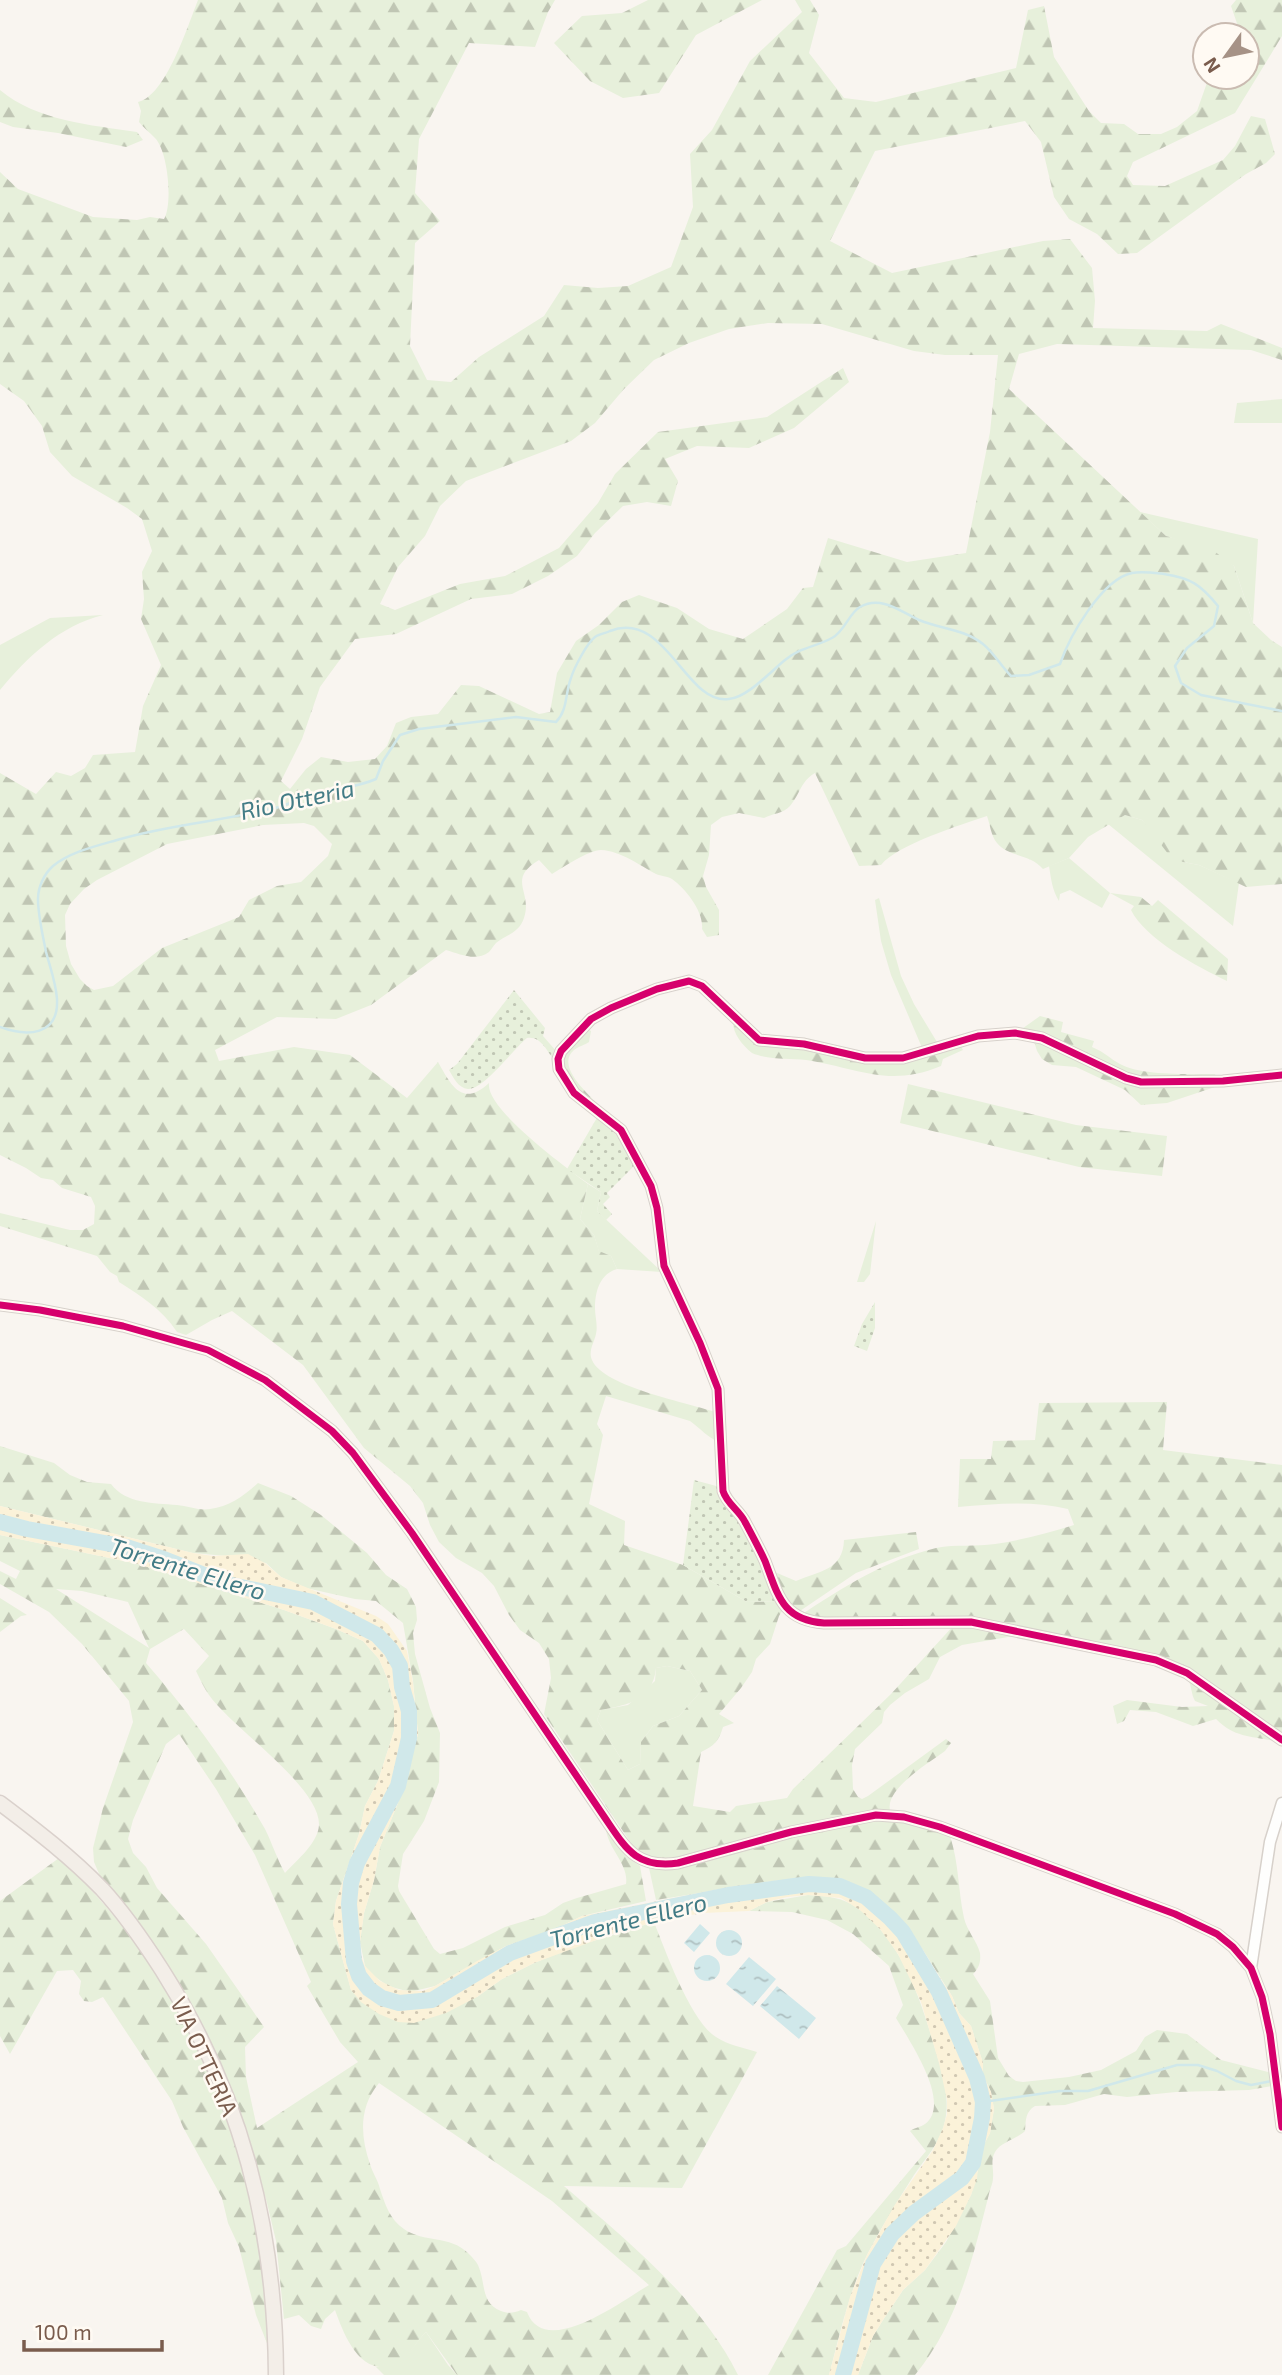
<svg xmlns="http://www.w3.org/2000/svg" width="1282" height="2375" viewBox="0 0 1282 2375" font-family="'Exo 2',sans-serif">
	<defs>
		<pattern id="forest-firs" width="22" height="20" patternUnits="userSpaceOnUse" patternTransform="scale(1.75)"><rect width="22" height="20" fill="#e7f0db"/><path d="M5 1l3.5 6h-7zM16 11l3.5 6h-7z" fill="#c0c6b4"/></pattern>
		<pattern id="sand-dots" width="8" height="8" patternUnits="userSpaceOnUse" patternTransform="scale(1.75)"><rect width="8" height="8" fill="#fbf2d9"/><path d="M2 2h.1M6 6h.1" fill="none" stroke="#d0c7b2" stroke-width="1.8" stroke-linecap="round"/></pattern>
		<pattern id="garden-dots" width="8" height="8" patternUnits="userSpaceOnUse" patternTransform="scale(1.75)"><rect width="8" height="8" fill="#e7f0db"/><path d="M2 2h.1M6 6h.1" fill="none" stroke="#c0c6b4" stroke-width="1.8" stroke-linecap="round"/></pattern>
		<pattern id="water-ripples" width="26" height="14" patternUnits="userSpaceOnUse" patternTransform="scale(1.75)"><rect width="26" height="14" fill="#d0e8ea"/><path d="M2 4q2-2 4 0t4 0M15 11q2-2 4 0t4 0" fill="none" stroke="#aebfc0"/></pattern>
	</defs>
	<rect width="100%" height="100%" fill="#f9f5f0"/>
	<!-- green -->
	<path fill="#e7f0db" d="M1282 399V423H1234L1237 403Z
		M1140 512 1258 539 1253 623 1234 566 1187 543 1166 536Z
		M103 615C60 626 28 656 0 690V645L50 618Z
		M1125 815 1142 820 1183 862 1199 865 1239 883 1233 926 1108 824Z
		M1069 858 1110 893 1102 908 1070 890 1060 894 1059 901C1052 890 1051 878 1049 866Z
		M879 898 901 976 914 1004 940 1047 923 1050 891 975 881 941 875 900Z
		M588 1184 601 1192 597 1211 662 1272 617 1269 611 1256 599 1252 594 1235 580 1219Z
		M876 1221 870 1274 864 1282H857Z
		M667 1666 690 1671 702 1690 679 1716 653 1726 641 1742 640 1764 628 1770 597 1720 601 1710 628 1705 655 1681 656 1668Z
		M426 2332 448 2365 457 2375H384L376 2367C408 2367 406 2352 426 2332Z"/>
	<!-- forest -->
	<path fill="url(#forest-firs)" fill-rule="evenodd" d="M198 0H555L548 12 535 47 469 43 419 139 415 193 440 221 415 243 410 346 427 380 451 382 479 357 544 316 564 285 598 288 628 286 671 267 693 207 690 154 712 130 750 61 802 12 795 0H810L819 15 809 53 844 98 876 102 1016 68 1028 10 1044 6 1054 57 1089 111 1101 123 1124 124 1138 134H1161L1177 127 1197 111 1209 77H1247V35H1241L1231 6 1236 0H1282V36L1235 113 1133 162 1127 176 1133 185 1165 186 1223 160 1235 146 1251 116 1265 119 1275 154 1266 163 1246 174 1137 253 1118 254 1097 234 1069 219 1054 197 1041 142 1025 121 875 151 830 241 892 273 1043 241 1070 239 1092 268 1095 301 1093 328 1207 331 1221 324 1282 348V360L1251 350 1057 344 1019 354 1009 389 1166 536 1210 548 1234 566 1253 623 1271 640 1282 647V884L1246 887 1199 865 1183 862 1169 855 1142 820 1125 815 1088 837 1069 858 1043 869C1031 854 1008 857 997 843 991 836 990 824 987 816 961 825 898 844 881 865L859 866 815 773C801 781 800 794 790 806 783 814 773 813 764 818L739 813 722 817 711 825 709 855 703 876 706 887 719 910V935L707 937 702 929C704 912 686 889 672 879 667 876 661 876 656 874 639 865 621 851 601 850 589 850 562 868 552 874L539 860C506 880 533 891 524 918 519 933 506 935 496 943 493 946 491 950 489 952 476 962 460 954 446 950L371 1005 336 1019 277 1017 215 1050 219 1061 294 1047 350 1055 407 1098 438 1062C451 1085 462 1108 489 1083 485 1109 567 1168 588 1184L580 1219 594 1235 599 1251 611 1256 617 1269C600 1274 595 1291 595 1308 595 1317 598 1325 596 1334 594 1343 588 1351 592 1360 603 1387 690 1403 718 1413L719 1442C707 1437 701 1429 690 1421L606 1396 597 1424 603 1435 589 1504 625 1521 624 1545 683 1565 747 1602 778 1601 784 1608 779 1616 770 1644 756 1659 752 1672 741 1688 719 1714 734 1723 723 1727C719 1741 714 1746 701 1752L693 1806 730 1812 736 1806 787 1798 793 1789 891 1694 954 1625 958 1624 1031 1636 1008 1637 962 1645 940 1657 929 1679 905 1693 890 1705 884 1712 882 1723 855 1749 852 1765 853 1789 858 1797 862 1799 868 1796 946 1739 951 1743 945 1751C930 1762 885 1789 890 1810L868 1811 817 1821 683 1858 657 1859 642 1855 633 1846 544 1714 551 1678 549 1659 539 1643 520 1630 509 1615 494 1586 482 1573 456 1558 439 1542 430 1525 423 1503 410 1486 364 1448 303 1365 232 1311 212 1320 186 1335 177 1332C162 1309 141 1296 119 1282L117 1276 110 1272 97 1256 0 1226V1213L70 1230H83L94 1224 95 1206 91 1197 62 1188 53 1180 41 1178 26 1168 0 1155V773L36 794 56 772 71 776 85 768 93 755 135 752 143 706 161 665 141 619 144 599 142 572 152 551 142 519 127 508 72 476 50 452 42 426 24 401 0 384V172L18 189 93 217 137 220 150 217 164 219C173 204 168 151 155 138 149 132 144 128 139 122L141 111 138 102C166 96 188 25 198 0ZM768 323 822 324 914 351 945 355H998L990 432 966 553 907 562 828 538 813 587 803 588 787 609 743 639 709 629 677 608 639 595 622 602 599 625 576 641 557 673 550 712 539 714 479 686 461 685 438 714 411 717 396 723 387 746 375 759 348 762 321 757 306 769 290 789 281 781 302 739 320 687 355 639 396 634 471 599 512 594 548 576 577 556 595 533 623 506 647 502 671 506 678 481 665 459 697 446 749 448 794 428 849 382 843 368 767 417 658 432 615 474 598 503 559 548 505 576 460 584 395 610 380 604 398 567 425 536 440 506 466 481 571 441 595 423 624 389 654 360 689 343 729 329ZM304 823 314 826 332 844 328 856 301 882 277 886 249 900 239 917 162 948 113 986 94 990 87 986 80 979 71 964 66 946 65 915 70 904 84 889 97 880 167 844 263 825ZM667 1666 690 1671 702 1690 679 1716 653 1726 641 1742 640 1764 628 1770 597 1720 601 1710C628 1705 653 1700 656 1668Z
		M648 0H762L696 35 659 93 623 98 590 81 554 43 582 16 622 13Z
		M0 90C37 121 91 125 137 132L143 140 126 147 58 133 13 127 0 122Z
		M1110 893 1141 897 1152 906 1158 900 1228 959 1227 981C1198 967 1145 939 1131 910L1134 906Z
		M1040 1016 1063 1022 1061 1032 1094 1041 1092 1047C1106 1053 1109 1058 1120 1064 1141 1076 1192 1074 1215 1074L1217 1079 1148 1081 1019 1031Z
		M733 1020 753 1040 808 1047 864 1060 960 1045 963 1050 943 1059 941 1066C888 1088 858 1068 806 1060 789 1058 768 1060 752 1053 742 1045 732 1033 733 1020Z
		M585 1028 591 1031 589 1042C585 1045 579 1046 574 1050 553 1068 596 1099 604 1112L583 1097 568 1080 561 1058Z
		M1033 1038 1129 1081 1227 1083 1167 1103 1141 1105 1125 1090 1076 1067 1052 1065 1042 1059 1037 1051Z
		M908 1084 1076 1125 1167 1136 1162 1176 1079 1167 900 1123Z
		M1167 1402 1163 1450 1282 1465V1737L1183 1666 1160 1657 993 1623 823 1620 801 1615C843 1587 886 1560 936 1548 956 1544 976 1547 995 1544 1022 1540 1049 1533 1074 1525L1068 1509C1032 1500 994 1504 958 1507L960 1459H991L993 1441 1035 1440 1039 1403Z
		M0 1446 54 1463 70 1475 87 1482 111 1484C126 1504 154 1503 177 1505 188 1506 200 1511 210 1509 229 1507 245 1495 258 1483L291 1496 321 1515 367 1553 386 1575 407 1589 416 1607 417 1620 413 1633 415 1654 430 1708 440 1733 439 1782 424 1821 403 1854 398 1886 399 1891 434 1949 440 1954 463 1948 505 1927 545 1915 563 1903 577 1898 626 1884C629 1865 609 1850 606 1830L627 1857 640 1866 646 1901 582 1916 553 1930 506 1946 435 1986 410 1992 388 1986 371 1974 365 1966 360 1942 364 1913 374 1880 380 1847 398 1803 418 1734 413 1681 403 1623 376 1601 355 1599 306 1588 281 1577 266 1563 226 1556 193 1553 0 1506Z
		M916 1532 919 1549 856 1573 797 1613 790 1608 770 1570 796 1581C820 1571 843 1570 844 1540Z
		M0 1535 138 1564 284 1610 336 1629 363 1641 379 1659 388 1680 394 1706V1731L378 1781 365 1806 359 1834 336 1901 333 1924 351 1990 477 1997 502 1979 534 1963 571 1948 654 1922C665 1950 691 2022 716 2037 728 2045 744 2048 757 2052L682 2188 564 2186C626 2240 701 2300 738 2375H457L426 2332C417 2341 410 2354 402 2362 398 2365 391 2367 386 2367 357 2370 343 2332 335 2310L325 2319 321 2329 311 2326 299 2315 284 2319 276 2241 267 2203 248 2134 228 2080 206 2033 172 1974 142 1926 100 1876 94 1862 93 1848 103 1808 133 1722 129 1701 82 1644 49 1612 0 1584V1571L16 1579 20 1571 0 1561ZM56 1589 82 1591 128 1602 149 1648ZM184 1629 209 1656 196 1671C200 1679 204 1688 209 1695 232 1728 320 1786 319 1825 318 1843 297 1860 285 1873 277 1859 272 1843 265 1829 231 1769 191 1715 146 1663L150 1649ZM179 1734 216 1789 255 1855 311 1982 307 1986 340 2042 358 2062 257 2128 246 2077 245 2047 264 2027 206 1944 157 1888 146 1867 133 1853 128 1839 133 1820 166 1744ZM379 2083 552 2201 649 2285C623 2300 545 2360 527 2312L521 2310C514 2313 508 2314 501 2311 480 2303 486 2282 478 2265 476 2261 471 2256 468 2253 450 2235 424 2243 404 2229 390 2220 385 2204 380 2189 378 2180 372 2172 370 2164 360 2135 359 2107 379 2083Z
		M0 1598 27 1615 21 1616 0 1632Z
		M1188 1679 1282 1743C1254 1735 1237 1740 1216 1719L1193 1726 1156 1712 1130 1710 1124 1721 1117 1724 1113 1706 1127 1700 1182 1707 1208 1706 1195 1701C1191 1694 1192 1687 1188 1679Z
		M869 1821 912 1823 950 1836C959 1863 958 1890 964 1918 967 1931 977 1941 980 1953 981 1962 979 1968 973 1974L990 2001 998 2058 1009 2076 1016 2081 1023 2082 1069 2077 1101 2070 1136 2051 1145 2037 1157 2030 1187 2034 1221 2060 1272 2073V2086L1249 2090 1176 2092 1127 2097 1104 2094 1065 2105 1035 2106C1025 2112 1026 2120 1025 2131 1017 2139 1001 2142 995 2152 990 2161 994 2169 993 2178 993 2183 990 2189 989 2194 973 2257 958 2323 915 2375H858L873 2336 883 2320 903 2290 925 2270 946 2242 971 2195 979 2167V2154L990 2133 994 2109 991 2092 983 2075V2063L971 2026 959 2013 952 1996 923 1950 886 1905 851 1885 828 1878 773 1881 656 1900 649 1868 667 1870 685 1867 790 1838Z
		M59 1858C172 1962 238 2105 263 2256 268 2287 268 2320 270 2351L256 2315 239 2247 228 2223 222 2198 183 2127 172 2101 103 1997 92 2002 84 2001 79 1994 81 1981 73 1970 57 1971 10 2054 0 2036V1901Z
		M808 1895C827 1896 843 1897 859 1909 903 1943 921 2000 936 2052 943 2075 951 2101 944 2125 939 2144 925 2159 914 2175 898 2200 882 2226 868 2253 849 2291 840 2334 829 2375H768L837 2250 846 2246 926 2151 910 2131C914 2128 921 2127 925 2124 953 2103 908 2039 896 2018L903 2005 889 1966 853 1934 827 1920 792 1912 749 1911 767 1902Z"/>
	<!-- sand -->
	<path fill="url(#sand-dots)" d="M0 1506 193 1553 213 1556 248 1554 265 1563 281 1577 376 1616 388 1624 407 1651 413 1683 418 1734 398 1803 380 1847 374 1880 364 1913 360 1942 361 1955 365 1966 380 1981 399 1990 423 1991 435 1986 477 1961 506 1946 553 1930 582 1916 734 1886 773 1881 828 1878 841 1880 868 1893 901 1919 952 1996 959 2013 971 2026 983 2063V2075L991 2092 994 2109 990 2133 979 2154 977 2179 971 2195 956 2226 925 2270 903 2290 883 2320 873 2336 858 2375H829L850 2297 867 2255 894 2206 933 2150 943 2128 947 2114V2100L939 2063 921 2002 898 1954 880 1929 860 1910 841 1898 808 1895 787 1897 767 1902 749 1911 703 1913 662 1920 618 1932 534 1963 502 1979 477 1997 446 2013 414 2023 398 2022 379 2014 361 2002 351 1990 333 1924 336 1901 359 1834 365 1806 378 1781 394 1731V1706L388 1680 379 1659 363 1641 336 1629 284 1610 138 1564 0 1535Z"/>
	<!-- garden -->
	<path fill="url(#garden-dots)" d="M514 990 545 1028 543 1036 557 1052 555 1062C547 1051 541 1036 527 1038 514 1048 484 1090 468 1089 458 1088 453 1077 449 1070L457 1064Z
		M598 1116 616 1128 636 1164 607 1193 610 1197 603 1204 612 1214 606 1220 597 1211 601 1192 567 1169Z
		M875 1302V1328L867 1351 854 1346 862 1324Z
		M694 1480 720 1487 737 1512 778 1601 747 1602 683 1565Z"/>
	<!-- water -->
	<path fill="url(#water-ripples)" d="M700 1924 710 1933 694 1952 684 1943Z
		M716 1943a13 13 0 1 1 26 0a13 13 0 1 1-26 0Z
		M694 1968a13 13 0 1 1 26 0a13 13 0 1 1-26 0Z
		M749 1957 776 1979 753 2006 726 1984Z
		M777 1986 816 2018 799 2039 760 2006Z"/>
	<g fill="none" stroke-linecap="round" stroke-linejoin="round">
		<!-- stream -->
		<path stroke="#d0e8ea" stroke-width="2.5" d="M0 1027C27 1037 59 1036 57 999 56 983 50 967 46 952 43 936 38 916 38 899 38 887 44 874 53 866 70 852 96 846 117 840 170 824 226 821 279 807 291 803 303 798 315 794 336 788 356 788 376 779L383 761 400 735 419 729 516 717 556 722C568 710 565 693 571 678 574 668 587 643 595 637 599 634 606 633 610 631 666 609 686 706 729 699 748 697 770 672 785 660 803 646 813 648 832 638 845 631 849 613 860 607 882 595 901 612 919 620 941 629 964 629 983 644 994 653 1001 666 1011 676L1029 675 1060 664C1069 637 1102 579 1132 573 1142 571 1155 573 1164 574 1191 578 1201 585 1218 606L1214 626 1187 648 1175 666 1181 683 1201 695 1282 711
			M983 2102 1060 2091H1088L1177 2065H1198L1217 2071 1236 2081 1251 2085 1272 2081"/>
		<!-- river -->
		<path stroke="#d0e8ea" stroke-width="16" d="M0 1522 27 1529 127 1547 161 1558 227 1584 313 1602 377 1635 391 1650 400 1666 402 1687 409 1711V1738L398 1786 357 1863 351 1883 349 1904 354 1961 359 1976 369 1989 382 1998 399 2003 432 2000 510 1953 570 1931 595 1922 728 1895 809 1884 840 1886 866 1897 890 1918 903 1932 939 1992 977 2078 983 2102 982 2118 973 2163 962 2178 914 2213 892 2234 873 2264 843 2375"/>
		<defs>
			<path id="minor" d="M1282 1075 1223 1081 1141 1082 1126 1078 1042 1038 1015 1033 978 1036 903 1058H865L804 1044 759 1040 702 986 689 981 657 989 611 1008 591 1019 561 1051 558 1059 559 1069 574 1093 621 1130 651 1186 657 1208 664 1266 700 1343 718 1389 723 1491C727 1504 739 1510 745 1522 752 1535 759 1548 765 1561 778 1595 782 1620 824 1623L971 1622 1156 1660 1187 1673 1282 1740
				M0 1305 40 1310 123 1326 208 1350 265 1380 332 1431 353 1453 412 1533 603 1815C625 1847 635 1869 678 1863L791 1832 876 1815 904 1817 940 1827 1175 1914 1217 1934 1233 1947 1251 1968 1262 1997 1270 2034 1282 2127
				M1251 1968 1270 1842 1282 1803"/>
			<path id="major" d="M0 1803C36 1830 71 1857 102 1889 125 1914 144 1942 162 1970 242 2096 275 2227 276 2375"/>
		</defs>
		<!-- minor casing -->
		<use href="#minor" stroke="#d7d1cb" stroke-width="13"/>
		<!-- major casing -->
		<use href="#major" stroke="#dad1cc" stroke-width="17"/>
		<!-- minor -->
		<use href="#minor" stroke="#fefefd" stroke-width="10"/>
		<!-- major -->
		<use href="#major" stroke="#f3eee8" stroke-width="14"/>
		<defs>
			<path id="cycleway" d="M1282 1075 1223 1081 1141 1082 1126 1078 1042 1038 1015 1033 978 1036 903 1058H865L804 1044 759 1040 702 986 689 981 657 989 611 1008 591 1019 561 1051 558 1059 559 1069 574 1093 621 1130 651 1186 657 1208 664 1266 700 1343 718 1389 723 1491C727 1504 739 1510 745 1522 752 1535 759 1548 765 1561 778 1595 782 1620 824 1623L971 1622 1156 1660 1187 1673 1282 1740
				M0 1305 40 1310 123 1326 208 1350 265 1380 332 1431 353 1453 412 1533 603 1815C625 1847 635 1869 678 1863L791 1832 876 1815 904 1817 940 1827 1175 1914 1217 1934 1233 1947 1251 1968 1262 1997 1270 2034 1282 2127"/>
		</defs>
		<!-- cycleway casing -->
		<use href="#cycleway" stroke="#fffaf3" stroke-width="11"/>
		<!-- cycleway -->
		<use href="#cycleway" stroke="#d6006c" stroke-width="7"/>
	</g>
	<g text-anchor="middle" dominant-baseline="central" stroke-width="5" stroke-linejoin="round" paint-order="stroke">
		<!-- street labels -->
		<g font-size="23" fill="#7a5c4d" stroke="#fffaf3">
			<text transform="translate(205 2056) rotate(65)">VIA OTTERIA</text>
		</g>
		<!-- water labels -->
		<g font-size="24" font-style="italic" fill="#437c86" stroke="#fffaf3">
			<text transform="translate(297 799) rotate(-12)">Rio Otteria</text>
			<text transform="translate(188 1568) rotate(17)">Torrente Ellero</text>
			<text transform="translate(628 1920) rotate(-14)">Torrente Ellero</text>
		</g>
	</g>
	<!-- north arrow -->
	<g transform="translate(1226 56) rotate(237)"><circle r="33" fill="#fffaf3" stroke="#cabbb1" stroke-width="2"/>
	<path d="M0-5L12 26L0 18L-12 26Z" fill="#a69286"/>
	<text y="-10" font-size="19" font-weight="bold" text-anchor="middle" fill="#7a5c4d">N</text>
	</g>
	<!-- scale -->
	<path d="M24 2340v10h138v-10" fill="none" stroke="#7a5c4d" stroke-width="3.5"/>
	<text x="35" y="2340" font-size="21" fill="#7a5c4d" stroke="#fffaf3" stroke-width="5" paint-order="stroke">100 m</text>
</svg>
